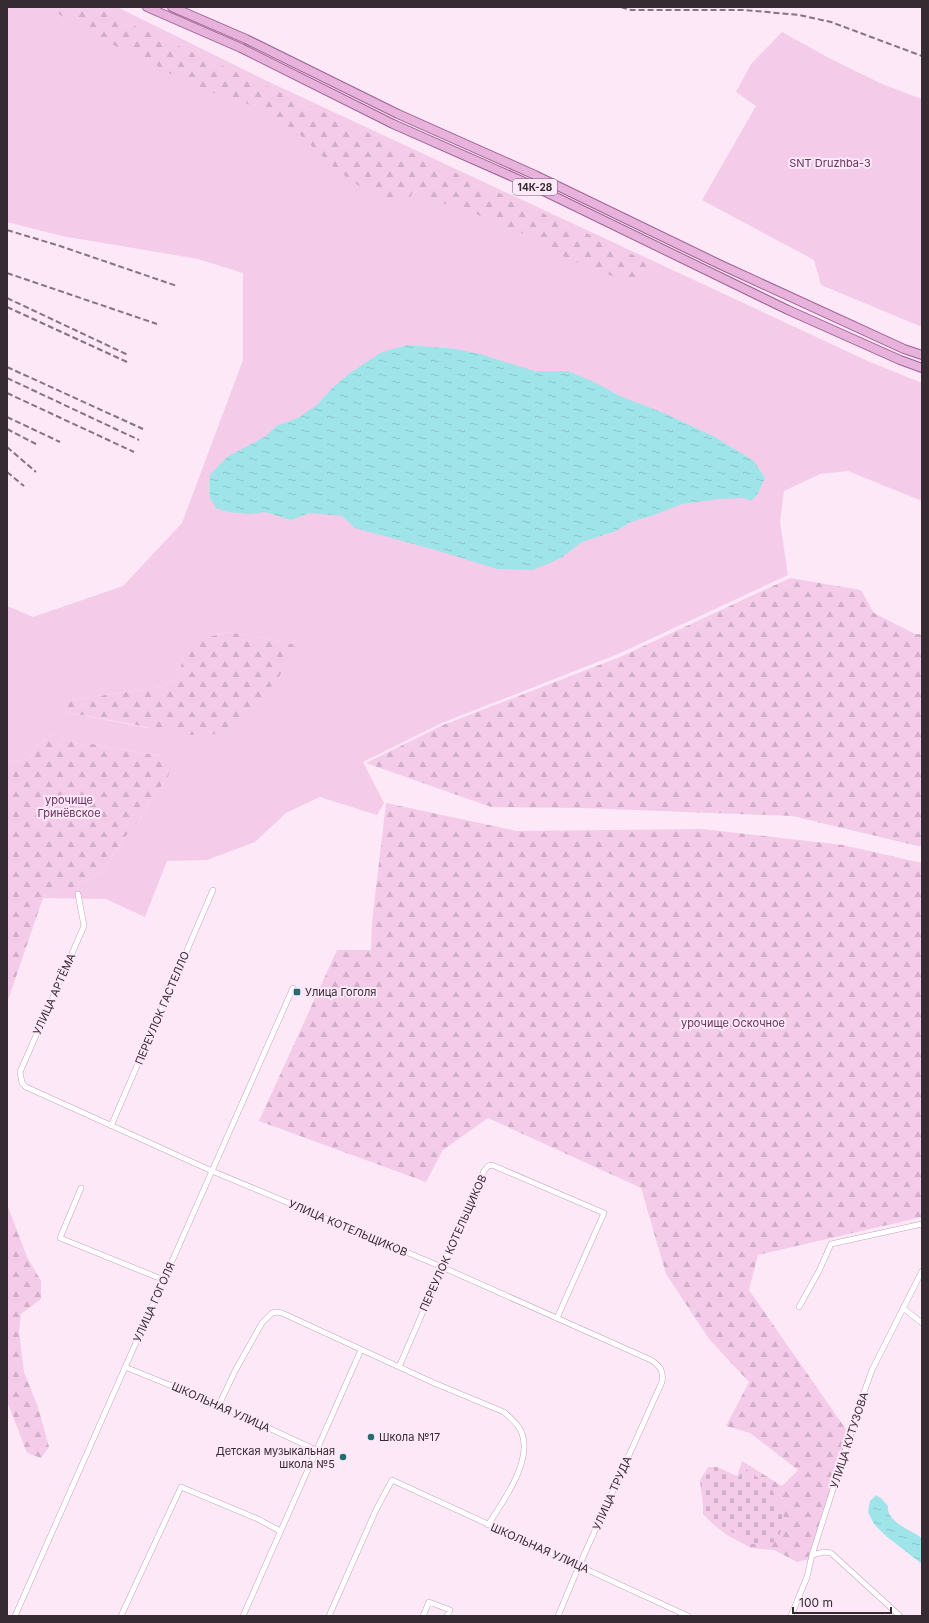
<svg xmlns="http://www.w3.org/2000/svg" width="929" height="1623" viewBox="0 0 929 1623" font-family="Inter,sans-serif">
	<defs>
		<pattern id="forest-firs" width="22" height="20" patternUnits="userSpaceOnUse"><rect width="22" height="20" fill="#f4ccea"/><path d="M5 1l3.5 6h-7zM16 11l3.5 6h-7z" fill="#d2afc9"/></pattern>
		<pattern id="cemetery-stones" width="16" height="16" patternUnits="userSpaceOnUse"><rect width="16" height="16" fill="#f4ccea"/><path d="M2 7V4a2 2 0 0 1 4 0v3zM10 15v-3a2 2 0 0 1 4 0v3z" fill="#d2afc9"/></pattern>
		<pattern id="water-ripples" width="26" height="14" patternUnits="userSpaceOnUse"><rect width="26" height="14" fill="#9fe4e9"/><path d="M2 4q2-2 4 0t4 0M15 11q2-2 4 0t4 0" fill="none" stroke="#8ac4c8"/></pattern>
	</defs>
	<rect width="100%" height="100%" fill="#fce8f7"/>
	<!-- green -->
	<path fill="#f4ccea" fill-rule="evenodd" d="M7 7H117L267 81 870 362 922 383V501L848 471 820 474 784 491 780 522 788 575 618 654 442 723 363 762 384 803 377 815 320 797 286 813 255 842 207 860 167 861 145 917 106 899 43 898 51 891 67 892 84 881 101 873 122 841 141 817 155 792 166 782 161 756 92 744H79L53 735 39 743 29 758 7 763V606L33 617 123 586 182 523 243 360V273L198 259 62 236 7 222ZM228 632 281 641 148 728 66 712 64 701 162 687 177 678 190 642Z
		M782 32 829 58 882 84 922 99V327L821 285 814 260 702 200 756 106 736 92 751 64Z"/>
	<!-- forest -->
	<path fill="url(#forest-firs)" d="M46 7H94L636 256C646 263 649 265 645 277L631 281 617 278 568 259 526 234 509 231 465 208 432 201 421 191H413L410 198 403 202 366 191 337 170 298 133 272 115 234 98 219 95 181 80 146 59 117 47Z
		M790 578 861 590 874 613 915 634H922V847L792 816 583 808 491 807 366 763 443 725 620 657Z
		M228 632 281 641 298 646 277 680 248 712 223 734 189 735 66 712 64 701 162 687 177 678 189 642Z
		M53 735 79 744H92L161 756 174 761 166 782 155 792 141 817 122 841 101 873 84 881 67 892 51 891 43 898 7 1003V763L29 758 39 743Z
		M386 803 517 831 702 829 843 845 922 863V1217L758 1255 749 1290 850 1435 810 1559 797 1562 774 1550 751 1548 727 1535 714 1525 703 1514V1501L722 1474 737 1476 742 1461 782 1486 798 1470 750 1433 726 1426 749 1382 709 1339 666 1274 641 1188 488 1118 443 1150 426 1182 259 1121 337 950H371L372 922Z
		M7 1204 27 1257 41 1281V1299L21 1314 19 1331 24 1372 38 1407 49 1447 41 1458 27 1453 7 1401Z"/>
	<!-- cemetery -->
	<path fill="url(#cemetery-stones)" d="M708 1467H717L739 1477 743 1467 771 1487 785 1519 777 1542 751 1544 704 1515 700 1480Z"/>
	<!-- water -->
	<path fill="url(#water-ripples)" d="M408 345 456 349 480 354 534 371H568L596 383 620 396 666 414 715 437 754 461 765 478 757 495 751 501 744 498 719 499 682 504 654 515 631 522 616 531 582 542 561 558 533 570 497 569 439 551 355 528 342 516 310 513 291 520 265 512 250 514 228 512 216 508 210 498V475L227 457 266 436 276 426 298 418 318 404 332 388 350 373 382 352Z
		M876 1495 882 1499 888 1506C886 1522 911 1530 922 1538V1564L886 1536 874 1524 868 1512 870 1501Z"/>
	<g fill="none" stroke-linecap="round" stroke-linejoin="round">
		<defs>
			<path id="minor" d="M78 894 84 926 20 1072 22 1083 26 1087 212 1171 442 1267 651 1360C660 1366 664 1371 662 1382L579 1566 558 1616
				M111 1126 213 890
				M81 1188 60 1238 164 1280
				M799 1307 819 1271 831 1244 922 1224
				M903 1308 922 1323
				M125 1367 219 1405 316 1450
				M399 1367 484 1171 488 1166 492 1165 604 1213 557 1318
				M219 1405 235 1371 262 1323 272 1313 277 1312 282 1313 434 1383 504 1412C511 1418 517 1423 521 1431 534 1460 503 1501 488 1525
				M812 1555 824 1552 831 1553 900 1616
				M15 1616 293 988
				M121 1616 181 1487 258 1519 280 1531
				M243 1616 361 1350
				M329 1616 376 1510 392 1480 688 1616
				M423 1616 429 1602 450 1610 447 1616
				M791 1616 807 1577 812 1555 863 1395 872 1370 922 1271"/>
			<path id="primary" d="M147 7 241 48 393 124 531 185 788 310 900 360 922 368
				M172 7 246 39 398 114 535 175 721 265 904 349 922 355"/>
		</defs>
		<!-- minor casing -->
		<use href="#minor" stroke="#c4a4bc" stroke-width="6"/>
		<!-- primary casing -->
		<use href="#primary" stroke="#9f6192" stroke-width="10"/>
		<!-- minor -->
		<use href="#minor" stroke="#fff" stroke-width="5"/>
		<!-- primary -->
		<use href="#primary" stroke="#e7b2dc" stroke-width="8"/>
		<!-- rail -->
		<path stroke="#847580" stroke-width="2" stroke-dasharray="6 3" stroke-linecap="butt" d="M621 7 631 10H745L799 15 831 22 922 56
			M7 230 60 246 177 286
			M7 273 157 324
			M7 298 128 355
			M7 307 127 362
			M7 367 143 429
			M7 378 139 440
			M7 393 134 452
			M7 417 60 442
			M7 429 36 444
			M7 447 36 472
			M7 472 24 486"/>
	</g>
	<!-- markers -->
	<g fill="#226d73" stroke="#fce8f7" stroke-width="1.5">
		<rect x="293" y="988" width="8" height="8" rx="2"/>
		<circle cx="371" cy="1437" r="4"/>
		<circle cx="343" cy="1457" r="4"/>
	</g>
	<g text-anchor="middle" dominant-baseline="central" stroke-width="4" stroke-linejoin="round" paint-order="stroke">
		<!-- shield labels -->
		<rect fill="#fce8f7" stroke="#71636e" stroke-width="1" x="513" y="179" width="44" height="16" rx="3"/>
		<g font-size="10" font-weight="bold" fill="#362a33">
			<text x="535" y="187">14К-28</text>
		</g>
		<!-- park labels -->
		<g font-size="11" fill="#6a325f" stroke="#fce8f7">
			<text x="830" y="163">SNT Druzhba-3</text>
			<text x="69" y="800">урочище<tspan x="69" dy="13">Гринёвское</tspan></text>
			<text x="733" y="1023">урочище Оскочное</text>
		</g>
		<!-- poi labels -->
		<g font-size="11" fill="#362a33" stroke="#fce8f7" text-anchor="start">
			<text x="305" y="992">Улица Гоголя</text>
			<text x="379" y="1437">Школа №17</text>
			<text x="335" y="1451" text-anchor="end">Детская музыкальная<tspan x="335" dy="13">школа №5</tspan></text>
		</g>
		<!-- street labels -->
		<g font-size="11" fill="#362a33" stroke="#fce8f7">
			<text transform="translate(54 994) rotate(-66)">УЛИЦА АРТЁМА</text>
			<text transform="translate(162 1008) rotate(-67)">ПЕРЕУЛОК ГАСТЕЛЛО</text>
			<text transform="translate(348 1228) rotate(23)">УЛИЦА КОТЕЛЬЩИКОВ</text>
			<text transform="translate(453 1243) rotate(-66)">ПЕРЕУЛОК КОТЕЛЬЩИКОВ</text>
			<text transform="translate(154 1302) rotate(-66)">УЛИЦА ГОГОЛЯ</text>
			<text transform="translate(221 1407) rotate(24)">ШКОЛЬНАЯ УЛИЦА</text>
			<text transform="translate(849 1440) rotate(-72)">УЛИЦА КУТУЗОВА</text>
			<text transform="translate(612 1493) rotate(-66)">УЛИЦА ТРУДА</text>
			<text transform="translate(540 1548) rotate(24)">ШКОЛЬНАЯ УЛИЦА</text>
		</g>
	</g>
	<!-- border -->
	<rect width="929" height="1623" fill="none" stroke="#362a33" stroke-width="16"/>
	<!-- scale -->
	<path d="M793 1607v6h98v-6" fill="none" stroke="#362a33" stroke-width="2"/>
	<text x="799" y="1607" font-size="12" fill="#362a33" stroke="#fce8f7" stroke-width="3" paint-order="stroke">100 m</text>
</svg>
